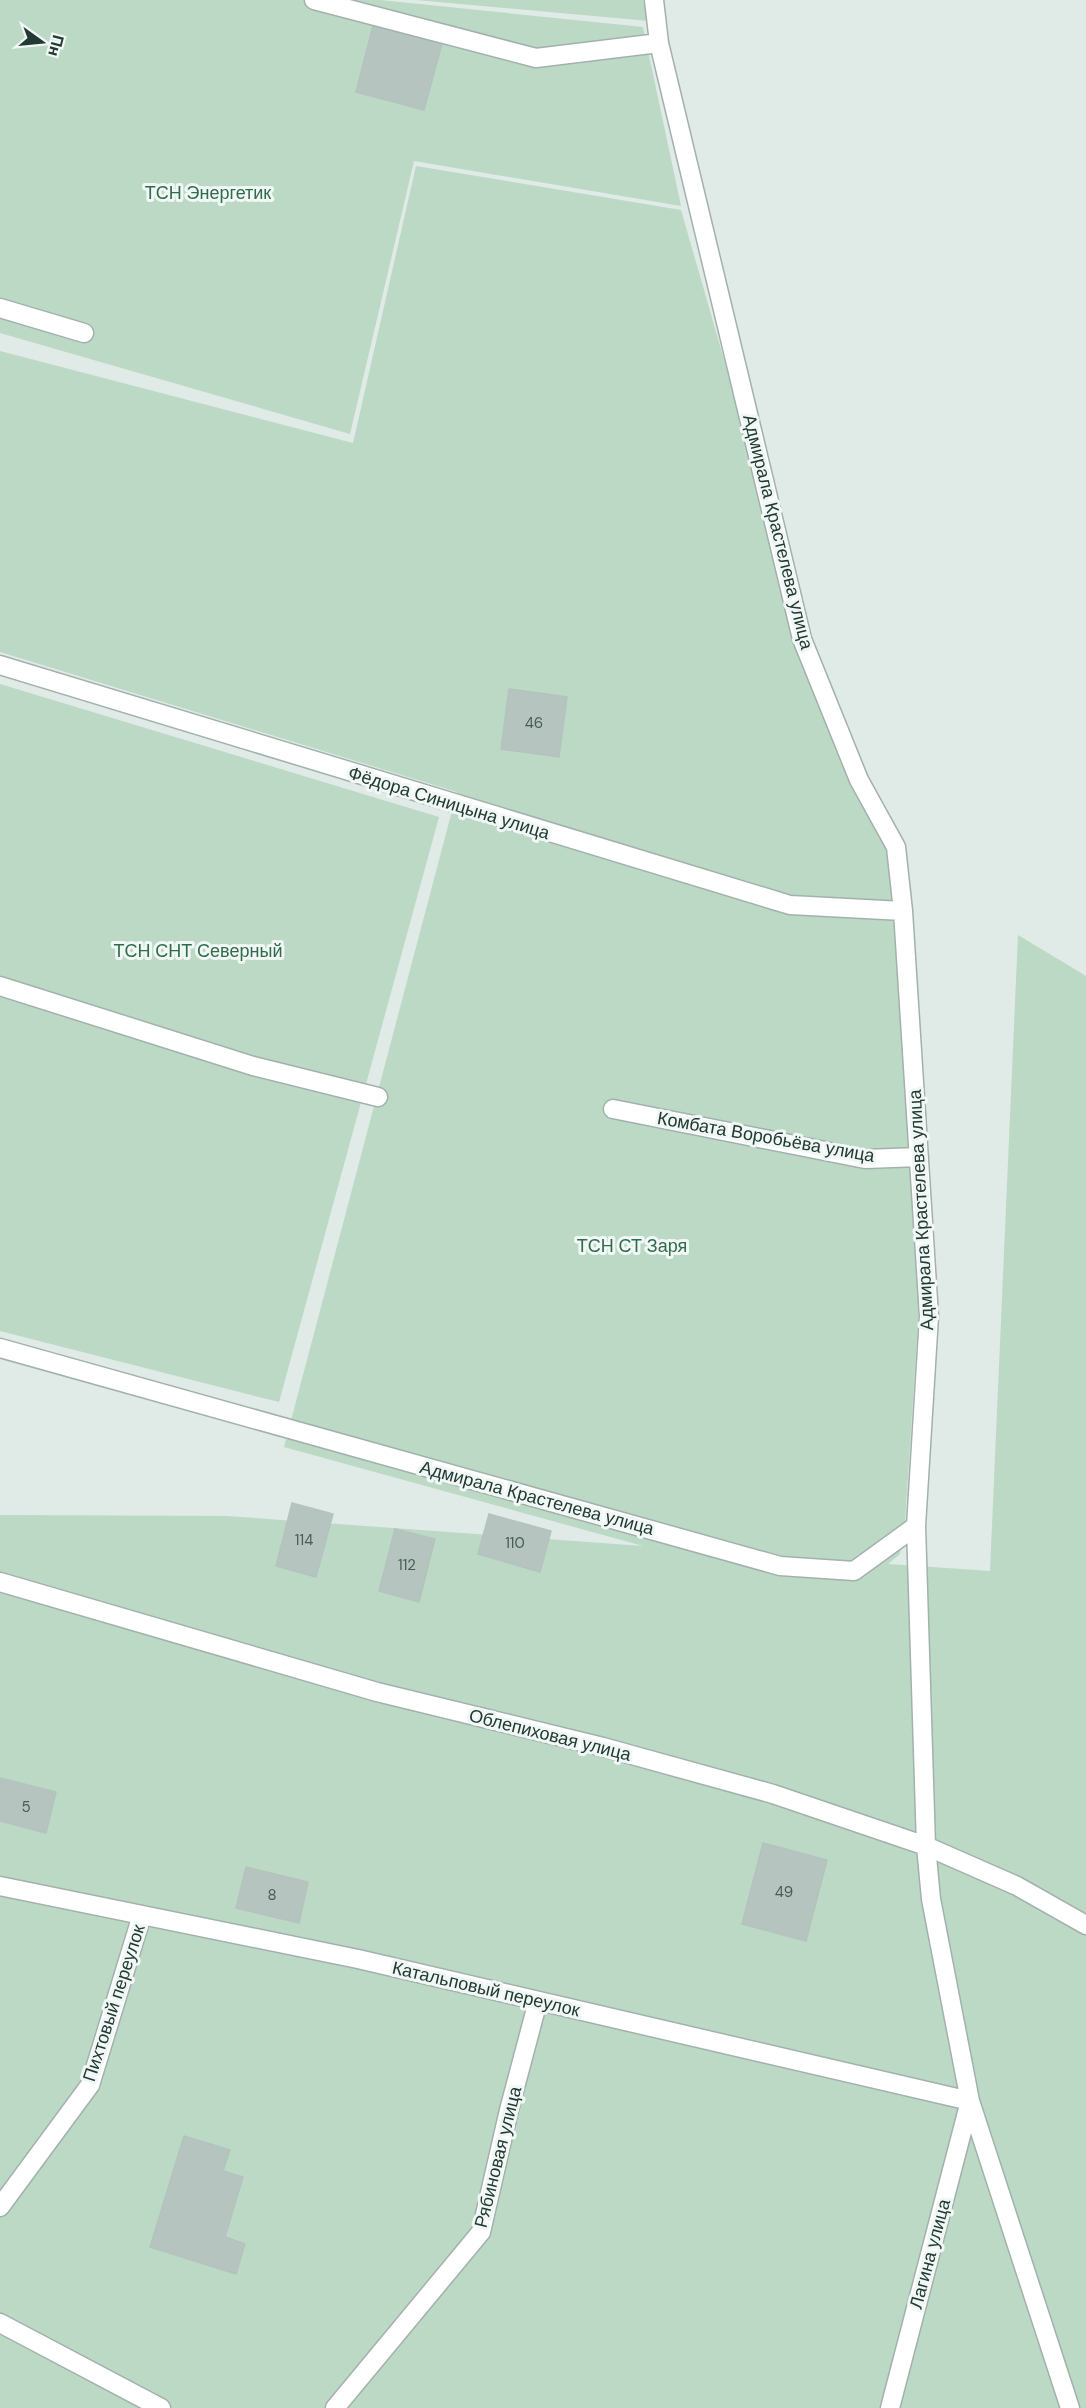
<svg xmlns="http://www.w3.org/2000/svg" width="1086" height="2408" viewBox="0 0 1086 2408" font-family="'DM Sans',sans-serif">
	<rect width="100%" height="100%" fill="#e0eae6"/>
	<!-- green -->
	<path fill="#bbd9c5" d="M0 0H380L643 27 681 206 414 161 350 434 0 333Z
		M416 0H643L649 21Z
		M416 166 681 210 725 363 765 518 888 848 895 898 920 1291 905 1522 900 1554 888 1564 990 1571 1018 935 1086 976V2408H0V1515L227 1516 643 1546 284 1447 457 792 0 652V351L353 443Z
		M0 684 439 817 279 1402 0 1331Z"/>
	<!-- building -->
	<path fill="#b6c4bf" stroke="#b3c3be" stroke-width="1.5" d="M375 18 444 36 424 110 356 92Z
		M509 689 567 697 559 757 501 749Z
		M292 1503 333 1514 316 1577 276 1566Z
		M489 1514 551 1531 540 1572 478 1554Z
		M395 1529 435 1539 419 1602 379 1591Z
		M0 1778 56 1792 46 1833 0 1821Z
		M763 1843 827 1860 806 1941 742 1924Z
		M246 1867 308 1882 299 1923 236 1908Z
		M184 2136 230 2150 223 2171 243 2177 225 2237 245 2244 236 2274 150 2247Z"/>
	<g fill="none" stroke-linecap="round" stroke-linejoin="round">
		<defs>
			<path id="minor" d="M314 0 536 58 659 43
				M0 308 84 333
				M0 665 790 905 903 911
				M0 986 253 1066 378 1097
				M613 1109 865 1159 919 1157
				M0 1348 780 1566 854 1571 916 1526 929 1316 903 911 896 847 859 780 802 639 659 43 654 0
				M916 1526 926 1846 931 1899 970 2101 1070 2408
				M0 1582 377 1692 603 1747 773 1794 926 1846 1017 1886 1086 1925
				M0 1886 358 1959 970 2101 890 2408
				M0 2207 90 2085 142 1915
				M0 2323 161 2408
				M335 2408 481 2232 509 2110 538 2001"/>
		</defs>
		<!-- minor casing -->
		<use href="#minor" stroke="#a3b1ad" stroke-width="21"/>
		<!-- minor -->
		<use href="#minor" stroke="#fff" stroke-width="18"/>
	</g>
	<g text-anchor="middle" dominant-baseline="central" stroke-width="6" stroke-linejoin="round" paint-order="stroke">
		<!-- number labels -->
		<g font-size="15" fill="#475c57">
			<text x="534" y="723">46</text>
			<text x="304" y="1540">114</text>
			<text x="515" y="1543">110</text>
			<text x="407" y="1565">112</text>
			<text x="26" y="1807">5</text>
			<text x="784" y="1892">49</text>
			<text x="272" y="1895">8</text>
		</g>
		<!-- park labels -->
		<g font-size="18" fill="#306c4c" stroke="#f0f7f4">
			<text x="208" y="193">ТСН Энергетик</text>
			<text x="198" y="951">ТСН СНТ Северный</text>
			<text x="632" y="1246">ТСН СТ Заря</text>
		</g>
		<!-- street labels -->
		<g font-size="18" fill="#223934" stroke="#f0f7f4">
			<text transform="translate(778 532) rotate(76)">Адмирала Крастелева улица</text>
			<text transform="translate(449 803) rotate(17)">Фёдора Синицына улица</text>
			<text transform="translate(766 1137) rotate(10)">Комбата Воробьёва улица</text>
			<text transform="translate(921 1210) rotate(-93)">Адмирала Крастелева улица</text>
			<text transform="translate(537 1498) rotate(15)">Адмирала Крастелева улица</text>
			<text transform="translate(550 1735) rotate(14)">Облепиховая улица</text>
			<text transform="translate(486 1989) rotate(13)">Катальповый переулок</text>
			<text transform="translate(114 2003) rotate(-72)">Пихтовый переулок</text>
			<text transform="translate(498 2157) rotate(-76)">Рябиновая улица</text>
			<text transform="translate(930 2254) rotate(-75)">Лагина улица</text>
		</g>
	</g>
	<!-- north arrow -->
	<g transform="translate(42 42) rotate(105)" stroke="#f0f7f4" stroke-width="4.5" paint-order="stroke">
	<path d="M0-4.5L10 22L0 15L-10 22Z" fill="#223934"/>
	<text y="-9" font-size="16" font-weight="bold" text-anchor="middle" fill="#223934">Пн</text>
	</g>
</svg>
